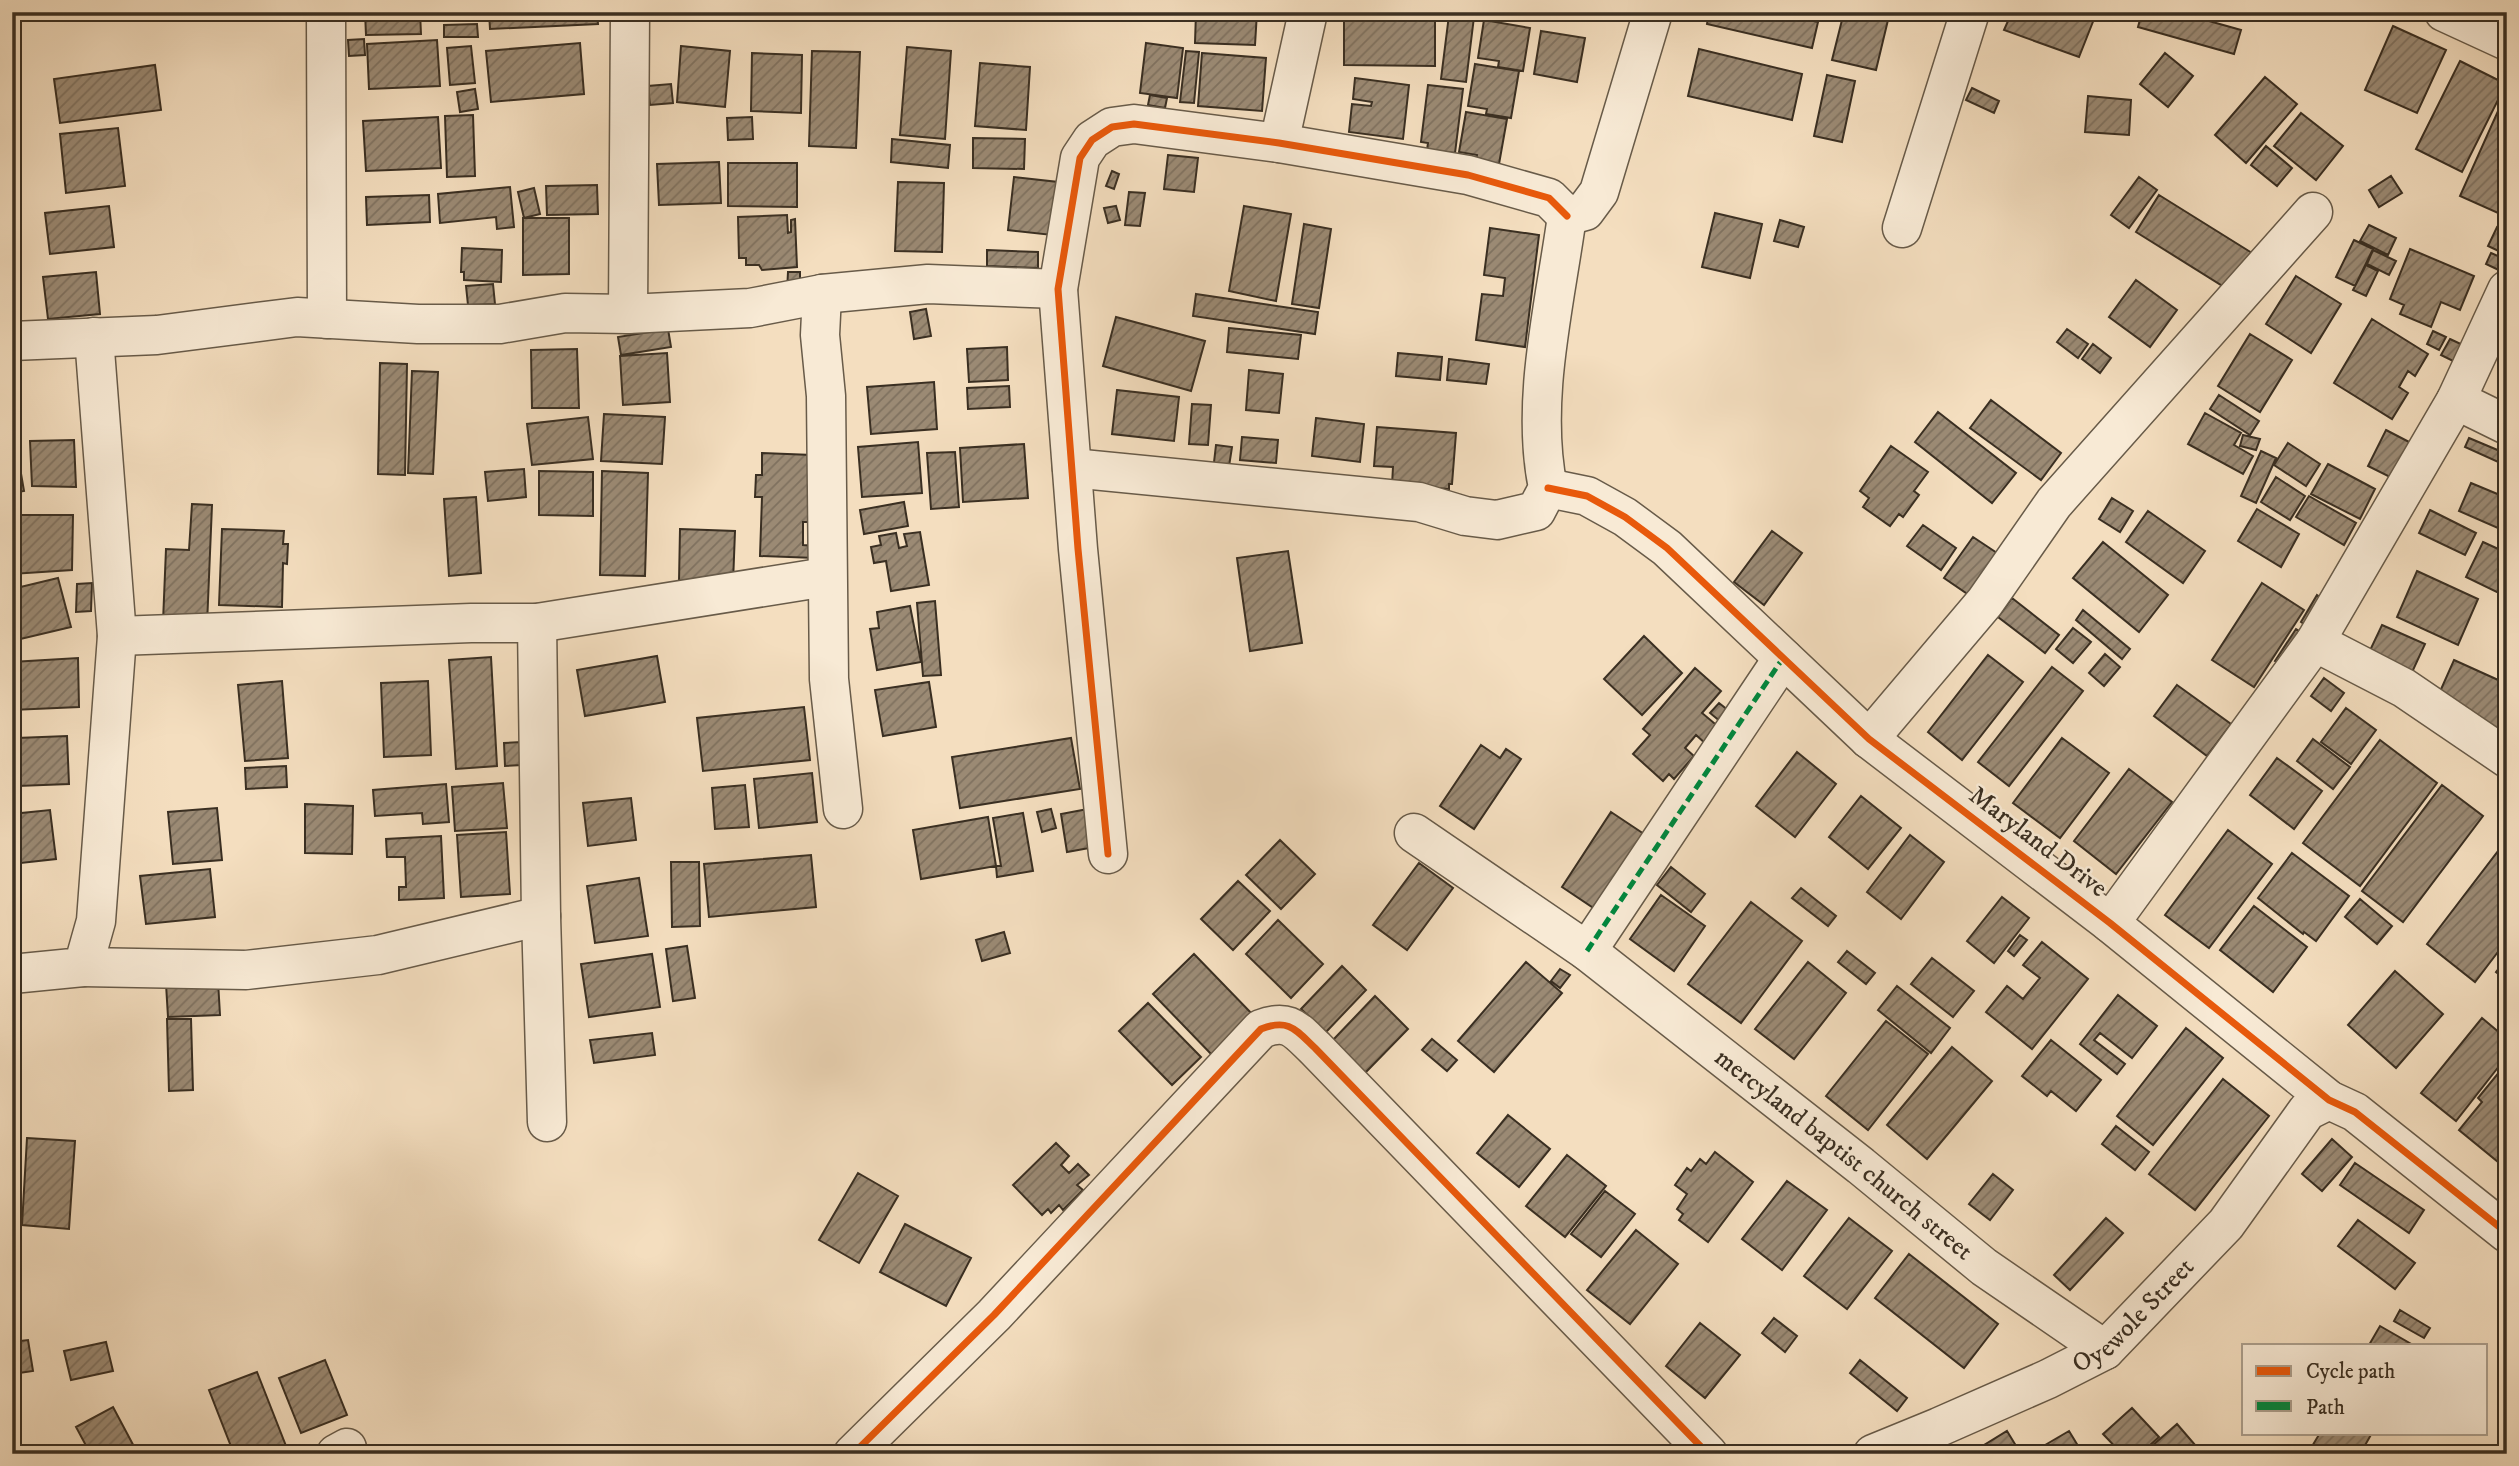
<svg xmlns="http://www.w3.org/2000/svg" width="2519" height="1466" viewBox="0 0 2519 1466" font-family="'IM FELL DW Pica',serif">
	<defs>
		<pattern id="building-hatch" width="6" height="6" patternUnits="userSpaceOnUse" patternTransform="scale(1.75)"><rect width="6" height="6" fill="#9b8a74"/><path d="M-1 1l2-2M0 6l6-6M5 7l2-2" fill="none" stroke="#7f715f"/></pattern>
	</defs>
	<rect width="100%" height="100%" fill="#f4debf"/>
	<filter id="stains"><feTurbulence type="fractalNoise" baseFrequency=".00286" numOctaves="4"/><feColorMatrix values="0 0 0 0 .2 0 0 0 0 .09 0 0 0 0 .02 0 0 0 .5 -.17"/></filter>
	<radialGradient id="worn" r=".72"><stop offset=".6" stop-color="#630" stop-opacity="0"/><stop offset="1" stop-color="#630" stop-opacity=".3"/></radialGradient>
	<!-- building -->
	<path fill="url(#building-hatch)" stroke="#3a2f22" stroke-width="2" d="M365 12H420L421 34 366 35Z
		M489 12H597L598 24 490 29Z
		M1196 12H1257L1255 45 1195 43Z
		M1344 12H1435V66L1344 65Z
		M1709 12H1793L1792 16 1818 22 1812 48 1707 24Z
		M1844 12H1854L1888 20 1876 70 1832 60Z
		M2012 12H2092L2096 14 2079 57 2004 30Z
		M2142 12H2177L2241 30 2234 54 2138 27Z
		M1449 15 1474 17 1466 82 1441 79Z
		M1484 20 1530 28 1523 71 1498 67 1499 61 1478 58Z
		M477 24 478 37H444V25Z
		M2393 26 2446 50 2417 113 2365 90Z
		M1541 31 1585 38 1577 82 1534 74Z
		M364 39 365 55 349 56 348 40Z
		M437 40 440 86 369 89 367 44Z
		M580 43 584 94 491 102 486 51Z
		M1146 43 1183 48 1177 98 1140 93Z
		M471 46 475 83 450 85 447 48Z
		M681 46 730 51 725 107 677 102Z
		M907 47 951 51 945 139 900 135Z
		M1699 49 1802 74 1792 120 1688 96Z
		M812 51 860 52 856 148 809 146Z
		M1186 51 1199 52 1194 103 1180 102Z
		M752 53 802 55 801 113 751 111Z
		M1202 53 1266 58 1262 111 1198 106Z
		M2165 53 2193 76 2168 107 2140 84Z
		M2460 61 2506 84 2462 172 2416 149Z
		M980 63 1030 67 1026 130 975 126Z
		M1475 64 1519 71 1511 118 1486 114 1487 109 1468 106Z
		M155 65 161 110 60 123 54 79Z
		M1827 75 1855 81 1842 142 1814 136Z
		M2265 77 2297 104 2246 163 2215 135Z
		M1355 78 1409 85 1403 139 1349 132 1352 104 1371 106 1372 102 1353 99Z
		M671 84 673 103 650 105 648 86Z
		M1428 85 1463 89 1455 153 1427 150 1428 143 1421 142Z
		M1972 88 1999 101 1994 113 1966 100Z
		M475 89 478 109 460 112 457 92Z
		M1150 95 1167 98 1165 108 1148 105Z
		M2088 96 2131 100 2129 135 2085 132Z
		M2498 111 2507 115V217L2460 196Z
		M1466 112 1507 119 1499 164 1476 160 1477 155 1459 152Z
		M2301 113 2343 146 2316 180 2274 146Z
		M473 115 475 176 447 177 445 116Z
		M438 117 441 168 366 171 363 121Z
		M752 117 753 139 728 140 727 118Z
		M118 128 125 186 66 193 60 134Z
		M973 138 1025 139 1024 169 973 168Z
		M892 139 950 145 948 168 891 162Z
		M2266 146 2292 168 2277 186 2251 165Z
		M1168 155 1198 158 1194 192 1164 189Z
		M719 162 721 203 659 205 657 164Z
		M728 163H797V207L728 206Z
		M1112 171 1119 174 1114 189 1106 186Z
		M2391 176 2402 193 2379 207 2369 190Z
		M1014 177 1058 182 1052 235 1008 230Z
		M2139 177 2157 190 2129 228 2111 215Z
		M898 182 944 183 942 252 895 251Z
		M597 185 598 214 547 215 546 186Z
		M510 187 514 227 497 229 496 217 440 223 438 194Z
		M534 188 540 214 524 218 518 192Z
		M1129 192 1145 193 1140 226 1125 225Z
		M429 195 430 222 367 225 366 197Z
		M2159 195 2252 253 2229 290 2136 232Z
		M109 206 114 247 50 254 45 213Z
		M1116 206 1120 220 1108 223 1104 208Z
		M1244 206 1291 214 1276 301 1229 291Z
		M1715 213 1762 224 1750 278 1702 267Z
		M787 215 788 233 791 232V220L795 219 797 267 762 270 759 265H746V258H739L738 217Z
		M523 218H569V274L523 275Z
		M1780 220 1804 227 1798 247 1774 241Z
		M1304 224 1331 229 1319 308 1292 304Z
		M2369 225 2396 238 2388 255 2360 241Z
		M2497 227 2507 232V255L2488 246Z
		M1490 228 1539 235 1525 347 1476 340 1482 294 1503 296 1505 278 1484 275Z
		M2354 240 2373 249 2355 286 2336 277Z
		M462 248 502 250 501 282 464 280V272H461Z
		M2410 249 2474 276 2460 310 2441 302 2431 327 2400 314 2404 305 2390 299Z
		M987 250 1038 252V268L987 266Z
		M2373 250 2396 261 2389 275 2367 264Z
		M2491 253 2507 260 2503 272 2486 264Z
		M2366 265 2378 271 2366 296 2353 290Z
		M96 272 100 314 48 319 43 277Z
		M788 272H800V291H787Z
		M2296 276 2341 304 2311 353 2266 324Z
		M2136 280 2177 310 2150 347 2109 317Z
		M493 284 495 304 468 305 466 286Z
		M1196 294 1318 312 1315 334 1193 316Z
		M926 309 931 336 914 339 910 312Z
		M1116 317 1205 341 1191 391 1103 366Z
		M2372 319 2428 354 2415 376 2408 371 2399 387 2408 393 2392 419 2334 383Z
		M1229 328 1301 335 1298 359 1227 352Z
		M668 329 671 347 621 355 618 337Z
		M2067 329 2088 344 2078 358 2057 342Z
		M2433 331 2446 337 2439 350 2427 344Z
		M2250 334 2292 360 2260 412 2218 386Z
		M2450 339 2465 346 2457 363 2441 355Z
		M2093 344 2111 358 2100 373 2082 359Z
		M1007 347 1008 380 969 382 967 349Z
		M577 349 579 408H532L531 350Z
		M667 353 670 402 623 405 620 356Z
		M1398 353 1442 357 1440 380 1396 376Z
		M1449 359 1489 364 1486 384 1447 380Z
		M380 363 407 364 405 475 378 474Z
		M1249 370 1283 374 1279 413 1246 410Z
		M412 371 438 372 433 474 408 473Z
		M934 382 937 429 871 434 867 387Z
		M1009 386 1010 407 968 409 967 388Z
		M1117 390 1179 397 1174 441 1112 434Z
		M2219 395 2259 421 2250 435 2210 409Z
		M1991 400 2061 453 2041 480 1970 428Z
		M1192 404 1211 405 1208 445 1189 444Z
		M1938 412 2016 473 1992 503 1915 442Z
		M2205 413 2241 433 2234 445 2253 456 2243 474 2188 444Z
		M604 414 665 417 662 464 601 461Z
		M588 417 593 459 532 465 527 424Z
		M1316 418 1364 424 1360 462 1312 456Z
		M1377 427 1456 433 1452 484H1449V489L1392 485 1393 467 1374 466Z
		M2386 430 2413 444 2394 479 2368 466Z
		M2243 435 2260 439 2256 450 2240 446Z
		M1242 437 1278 440 1276 463 1240 460Z
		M2469 438 2507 454V466L2465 447Z
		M15 439 24 491 12 493V440Z
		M74 440 76 487 32 486 30 441Z
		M918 442 922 493 862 497 858 447Z
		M2288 443 2320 464 2306 486 2274 465Z
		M1024 444 1028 498 963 502 960 448Z
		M1216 445 1232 447 1228 473 1213 471Z
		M1891 446 1928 472 1914 491 1919 495 1903 517 1899 514 1890 526 1863 507 1869 498 1860 491Z
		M2261 451 2276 458 2256 503 2241 496Z
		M955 452 959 507 931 509 927 453Z
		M762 453 812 455 810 522H803V545L815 546V558L760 556 762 497H755L756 475H762Z
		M2328 464 2375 489 2360 519 2311 494Z
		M524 469 526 497 488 501 485 472Z
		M539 471 593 472V516L539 515Z
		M602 471 648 473 645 576 600 575Z
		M2276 477 2305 496 2290 520 2261 502Z
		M2471 483 2507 498V532L2459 511Z
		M2309 496 2356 523 2344 545 2296 517Z
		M476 497 481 573 449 576 444 499Z
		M2112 498 2133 511 2120 532 2099 519Z
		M904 502 908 526 864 534 860 510Z
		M192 504 212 505 207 625 163 622 166 549 189 550Z
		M2257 509 2299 534 2281 567 2238 541Z
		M2430 510 2476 533 2465 555 2419 533Z
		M2148 511 2205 551 2183 583 2126 542Z
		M12 515H73L72 570 12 574Z
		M1923 525 1956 548 1941 570 1907 546Z
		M222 529 284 531 283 544H288L287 564 283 563 282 607 219 605Z
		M680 529 735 531 733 583 679 582Z
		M1772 531 1802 553 1764 605 1734 582Z
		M920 532 929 585 891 591 886 561 874 563 871 547 881 545 879 536 896 533 899 548 907 546 904 534Z
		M1973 537 1997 553 1969 595 1944 578Z
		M2103 542 2168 595 2139 632 2073 578Z
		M2483 542 2507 553V597L2466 577Z
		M1288 551 1302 643 1250 651 1237 558Z
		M2417 571 2478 599 2458 645 2397 617Z
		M58 578 71 627 12 641V589Z
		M92 583 91 611 76 612 77 584Z
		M2262 583 2304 610 2254 687 2212 660Z
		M2317 595 2329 603 2313 630 2301 622Z
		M2012 598 2059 635 2045 653 1998 617Z
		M935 601 941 675 923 676 917 603Z
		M910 606 921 662 877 670 870 629 879 628 877 612Z
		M2083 610 2130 649 2122 659 2076 620Z
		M2382 625 2425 644 2408 681 2365 661Z
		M2073 628 2091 642 2073 663 2056 649Z
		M2296 629 2312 639 2291 672 2275 661Z
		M1644 636 1682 673 1642 715 1604 679Z
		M2105 654 2120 667 2104 686 2089 673Z
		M1988 655 2023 682 1962 760 1928 732Z
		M657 656 665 702 585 716 577 670Z
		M491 657 497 766 456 769 449 660Z
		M78 658 79 707 12 710V662Z
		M2454 660 2507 684V738L2434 705Z
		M2052 667 2083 691 2009 786 1978 762Z
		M1695 668 1721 691 1702 713 1720 728 1706 744 1696 735 1685 748 1694 756 1674 779 1669 774 1663 781 1633 754 1650 735 1643 729Z
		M2324 678 2344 693 2331 711 2311 696Z
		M282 681 288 758 245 761 238 685Z
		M428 681 431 755 384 757 381 683Z
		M929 682 936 727 883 736 875 690Z
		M2177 685 2231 724 2207 756 2154 716Z
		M1719 703 1729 711 1721 722 1710 713Z
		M804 707 810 760 703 771 697 718Z
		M2346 708 2376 730 2351 764 2321 742Z
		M67 736 69 784 18 786 17 738Z
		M1071 738 1080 789 960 808 952 757Z
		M2062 738 2109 773 2060 838 2013 803Z
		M2313 739 2350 767 2333 789 2297 761Z
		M2380 740 2437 783 2360 886 2303 843Z
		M521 742 522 765 505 766 504 743Z
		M1481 745 1500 758 1506 749 1521 759 1474 829 1440 806Z
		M1797 752 1836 784 1795 837 1756 806Z
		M2277 758 2322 791 2294 829 2250 795Z
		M286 766 287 787 246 789 245 768Z
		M2129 769 2172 802 2116 874 2074 841Z
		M812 773 817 822 759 828 754 779Z
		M503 783 507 828 455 831 452 787Z
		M446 784 449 822 423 824 422 813 375 816 373 790Z
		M745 785 749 827 715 829 712 788Z
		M2442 785 2483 816 2403 922 2362 891Z
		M1861 796 1901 828 1868 869 1829 837Z
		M631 798 636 840 588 846 583 803Z
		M305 804 353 806 352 854 305 853Z
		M217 808 222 860 173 864 168 812Z
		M1051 809 1056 828 1042 832 1037 812Z
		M1088 809 1095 847 1067 852 1061 814Z
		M50 810 56 859 12 864V814Z
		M1611 812 1647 836 1598 911 1562 887Z
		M1023 813 1033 871 997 877 996 866H1001L993 818Z
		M988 817 996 866 921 879 913 830Z
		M2228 830 2272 864 2209 948 2165 915Z
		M506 832 510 894 461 897 457 835Z
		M1910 835 1944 862 1901 919 1867 892Z
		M441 836 444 898 399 900V887H406L405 857H387L386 839Z
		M1280 840 1315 874 1281 909 1246 875Z
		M2505 842 2507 940 2475 982 2427 944Z
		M2292 853 2349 896 2316 941 2304 932 2303 934 2258 898Z
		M811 855 816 907 709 917 704 864Z
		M671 862H699L700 926 672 927Z
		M1419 863 1453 888 1407 950 1373 925Z
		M1671 867 1705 894 1691 912 1657 885Z
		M210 869 215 917 146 924 140 876Z
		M639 878 648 936 595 943 587 886Z
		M1238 881 1270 911 1233 950 1201 919Z
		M1801 888 1836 916 1828 926 1792 898Z
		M1661 895 1705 926 1674 971 1630 939Z
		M2002 897 2029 918 1994 963 1967 941Z
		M2360 899 2392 926 2377 944 2345 917Z
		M1751 902 1802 941 1741 1023 1688 984Z
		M2254 906 2307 947 2273 992 2220 950Z
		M1278 920 1323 964 1291 998 1246 954Z
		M1004 932 1010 953 982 961 976 940Z
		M2020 935 2027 940 2014 956 2008 951Z
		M2042 942 2088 979 2032 1049 1986 1012 2007 986 2023 999 2040 978 2023 965Z
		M687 946 695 998 673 1001 666 949Z
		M1847 951 1875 973 1866 984 1838 962Z
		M652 954 660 1007 589 1017 581 964Z
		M1194 954 1255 1017 1214 1057 1153 994Z
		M1932 958 1974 991 1953 1017 1911 984Z
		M2507 958V981L2496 972Z
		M1526 962 1562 993 1494 1072 1458 1041Z
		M1808 962 1846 993 1794 1059 1755 1029Z
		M1342 966 1366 990 1326 1032 1301 1009Z
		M1560 969 1570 975 1560 988 1551 981Z
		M2395 971 2443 1014 2396 1068 2348 1025Z
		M218 981 220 1015 168 1017 166 984Z
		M1897 986 1950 1028 1931 1053 1878 1010Z
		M2118 995 2157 1026 2132 1058 2100 1033 2094 1040 2125 1064 2117 1074 2080 1044Z
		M1375 996 1408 1029 1365 1073 1332 1041Z
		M1148 1003 1201 1057 1172 1085 1119 1031Z
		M2482 1018 2507 1039V1056L2456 1121 2421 1093Z
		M167 1019H191L193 1090 169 1091Z
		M1886 1021 1928 1054 1868 1130 1826 1096Z
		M2186 1028 2223 1058 2153 1145 2117 1116Z
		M652 1033 655 1055 594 1063 590 1040Z
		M1432 1039 1457 1060 1447 1071 1422 1050Z
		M2051 1040 2101 1080 2076 1111 2051 1091 2047 1096 2022 1076Z
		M1952 1047 1992 1081 1927 1159 1887 1125Z
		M2500 1071 2507 1075V1161L2503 1166 2459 1130 2482 1102 2478 1098Z
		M2223 1079 2269 1116 2195 1210 2149 1174Z
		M1508 1115 1550 1149 1519 1187 1477 1153Z
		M2116 1126 2149 1152 2135 1170 2102 1144Z
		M27 1138 75 1141 69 1229 22 1225Z
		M2332 1139 2352 1157 2322 1191 2302 1174Z
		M1056 1143 1069 1156 1061 1165 1069 1173 1078 1164 1089 1175 1077 1185 1083 1190 1063 1210 1059 1205 1051 1213 1048 1209 1042 1215 1013 1185Z
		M1715 1152 1753 1182 1708 1242 1679 1220 1683 1214 1677 1209 1687 1194 1675 1185 1687 1168 1691 1171 1700 1159 1706 1164Z
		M1567 1155 1606 1186 1565 1237 1526 1206Z
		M2355 1163 2424 1210 2409 1233 2340 1185Z
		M858 1173 898 1196 859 1263 819 1240Z
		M1993 1174 2013 1190 1990 1220 1969 1204Z
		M1787 1181 1827 1210 1782 1270 1742 1239Z
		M1605 1191 1635 1214 1601 1257 1571 1234Z
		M1849 1218 1892 1251 1847 1309 1804 1276Z
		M2106 1218 2123 1233 2070 1290 2054 1275Z
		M2358 1220 2415 1263 2395 1289 2338 1246Z
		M905 1224 971 1258 946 1306 880 1272Z
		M1636 1230 1678 1264 1630 1324 1587 1290Z
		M1909 1254 1998 1324 1964 1368 1875 1298Z
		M2400 1310 2430 1328 2424 1338 2394 1321Z
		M1774 1318 1797 1336 1785 1352 1762 1333Z
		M1700 1323 1740 1355 1705 1398 1666 1366Z
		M2380 1326 2413 1345H2369Z
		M28 1340 33 1371 12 1374V1342Z
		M106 1342 113 1371 71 1380 64 1351Z
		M325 1360 347 1415 301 1433 279 1378Z
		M1860 1360 1907 1398 1897 1411 1850 1373Z
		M257 1372 286 1446 266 1454H234L209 1390Z
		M113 1407 138 1454H88L90 1453 76 1427Z
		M2132 1408 2159 1437 2140 1454H2122L2103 1434Z
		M2177 1424 2202 1453 2143 1454Z
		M2007 1431 2021 1454H1971V1453Z
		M2069 1431 2083 1454H2044L2040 1448Z
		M2320 1433H2372L2360 1454H2310L2308 1453Z"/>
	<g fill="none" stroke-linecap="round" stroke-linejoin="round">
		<defs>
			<g id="minor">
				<path d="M326 12 327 319"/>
				<path d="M2444 12 2507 41"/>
				<path d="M1279 143 1308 12"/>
				<path d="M1567 216 1585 211 1599 192 1653 12"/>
				<path d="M1902 228 1970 12"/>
				<path d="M822 294 820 335 826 396 829 679 843 809"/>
				<path d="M628 314 630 12"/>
				<path d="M12 341 157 335 297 317 418 324H500L565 313 628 314 750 308 822 294 928 284 1058 289"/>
				<path d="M2456 400 2507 425"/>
				<path d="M1072 468 1419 502 1465 516 1497 520 1536 511 1548 488C1530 401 1555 304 1567 216"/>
				<path d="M1548 488 1587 496 1625 517 1667 548 1869 739 2110 923 2329 1100 2355 1112 2507 1233"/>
				<path d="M537 623 541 916 547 1122"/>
				<path d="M117 636 471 623H537L826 577"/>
				<path d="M2315 642 2404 688 2507 758"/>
				<path d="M1869 739 1985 602 2054 503 2313 212"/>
				<path id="s1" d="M1414 833 1587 951 1861 1166 1984 1267 2105 1350"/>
				<path d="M1108 854 1078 549 1058 289 1080 158 1092 140 1112 127 1134 124 1279 143 1468 175 1549 198 1567 216"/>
				<path d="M2110 923 2315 642 2456 400 2507 290"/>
				<path d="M1587 951 1783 658"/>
				<path d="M83 967 246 970 378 955 541 916"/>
				<path d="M12 974 83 967 96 921 117 636 94 337"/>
				<path d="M336 1454 347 1448"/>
				<path d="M853 1454 994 1315 1261 1029C1289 1018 1296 1030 1315 1048L1708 1454"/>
				<path id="s2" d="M1873 1454 1939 1427 2048 1379 2105 1350 2226 1224 2307 1111 2329 1100"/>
			</g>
		</defs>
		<!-- minor casing -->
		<use href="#minor" stroke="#685b49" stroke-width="41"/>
		<!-- minor -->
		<use href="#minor" stroke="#f8ead5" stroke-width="38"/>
		<!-- quiet -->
		<path stroke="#00873e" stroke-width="5" stroke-dasharray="10 5" stroke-linecap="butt" d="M1587 951 1783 658"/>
		<defs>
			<path id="cycleway" d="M1548 488 1587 496 1625 517 1667 548 1869 739 2110 923 2329 1100 2355 1112 2507 1233
				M1108 854 1078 549 1058 289 1080 158 1092 140 1112 127 1134 124 1279 143 1468 175 1549 198 1567 216
				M853 1454 994 1315 1261 1029C1289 1018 1296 1030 1315 1048L1708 1454"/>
		</defs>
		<!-- cycleway casing -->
		<use href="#cycleway" stroke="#f8ead5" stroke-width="11"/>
		<!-- cycleway -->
		<use href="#cycleway" stroke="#e8590c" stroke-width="7"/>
	</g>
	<g text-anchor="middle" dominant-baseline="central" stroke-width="5" stroke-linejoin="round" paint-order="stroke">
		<!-- street labels -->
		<g font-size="26" fill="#3a2f22" stroke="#f8ead5">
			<text transform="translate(2038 842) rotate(37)">Maryland Drive</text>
			<text stroke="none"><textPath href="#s1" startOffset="537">mercyland baptist church street</textPath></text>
			<text stroke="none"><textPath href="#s2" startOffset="298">Oyewole Street</textPath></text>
		</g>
	</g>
	<!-- margin -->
	<rect width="2519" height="1466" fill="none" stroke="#f4debf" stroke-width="42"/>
	<rect x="14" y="14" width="2491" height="1438" fill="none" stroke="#3a2f22" stroke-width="3.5"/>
	<rect x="21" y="21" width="2477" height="1424" fill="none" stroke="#3a2f22" stroke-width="2"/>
	<!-- legend -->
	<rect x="2242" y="1344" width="245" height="91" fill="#f8ead5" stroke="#ac9f8d" stroke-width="2"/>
	<rect x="2256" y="1366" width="35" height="10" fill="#e8590c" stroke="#ac9f8d" stroke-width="2"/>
	<text x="2306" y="1378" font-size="21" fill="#3a2f22">Cycle path</text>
	<rect x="2256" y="1401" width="35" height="10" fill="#00873e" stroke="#ac9f8d" stroke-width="2"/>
	<text x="2306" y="1414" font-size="21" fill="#3a2f22">Path</text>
	<rect width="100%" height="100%" filter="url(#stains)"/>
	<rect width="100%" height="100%" fill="url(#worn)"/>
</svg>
